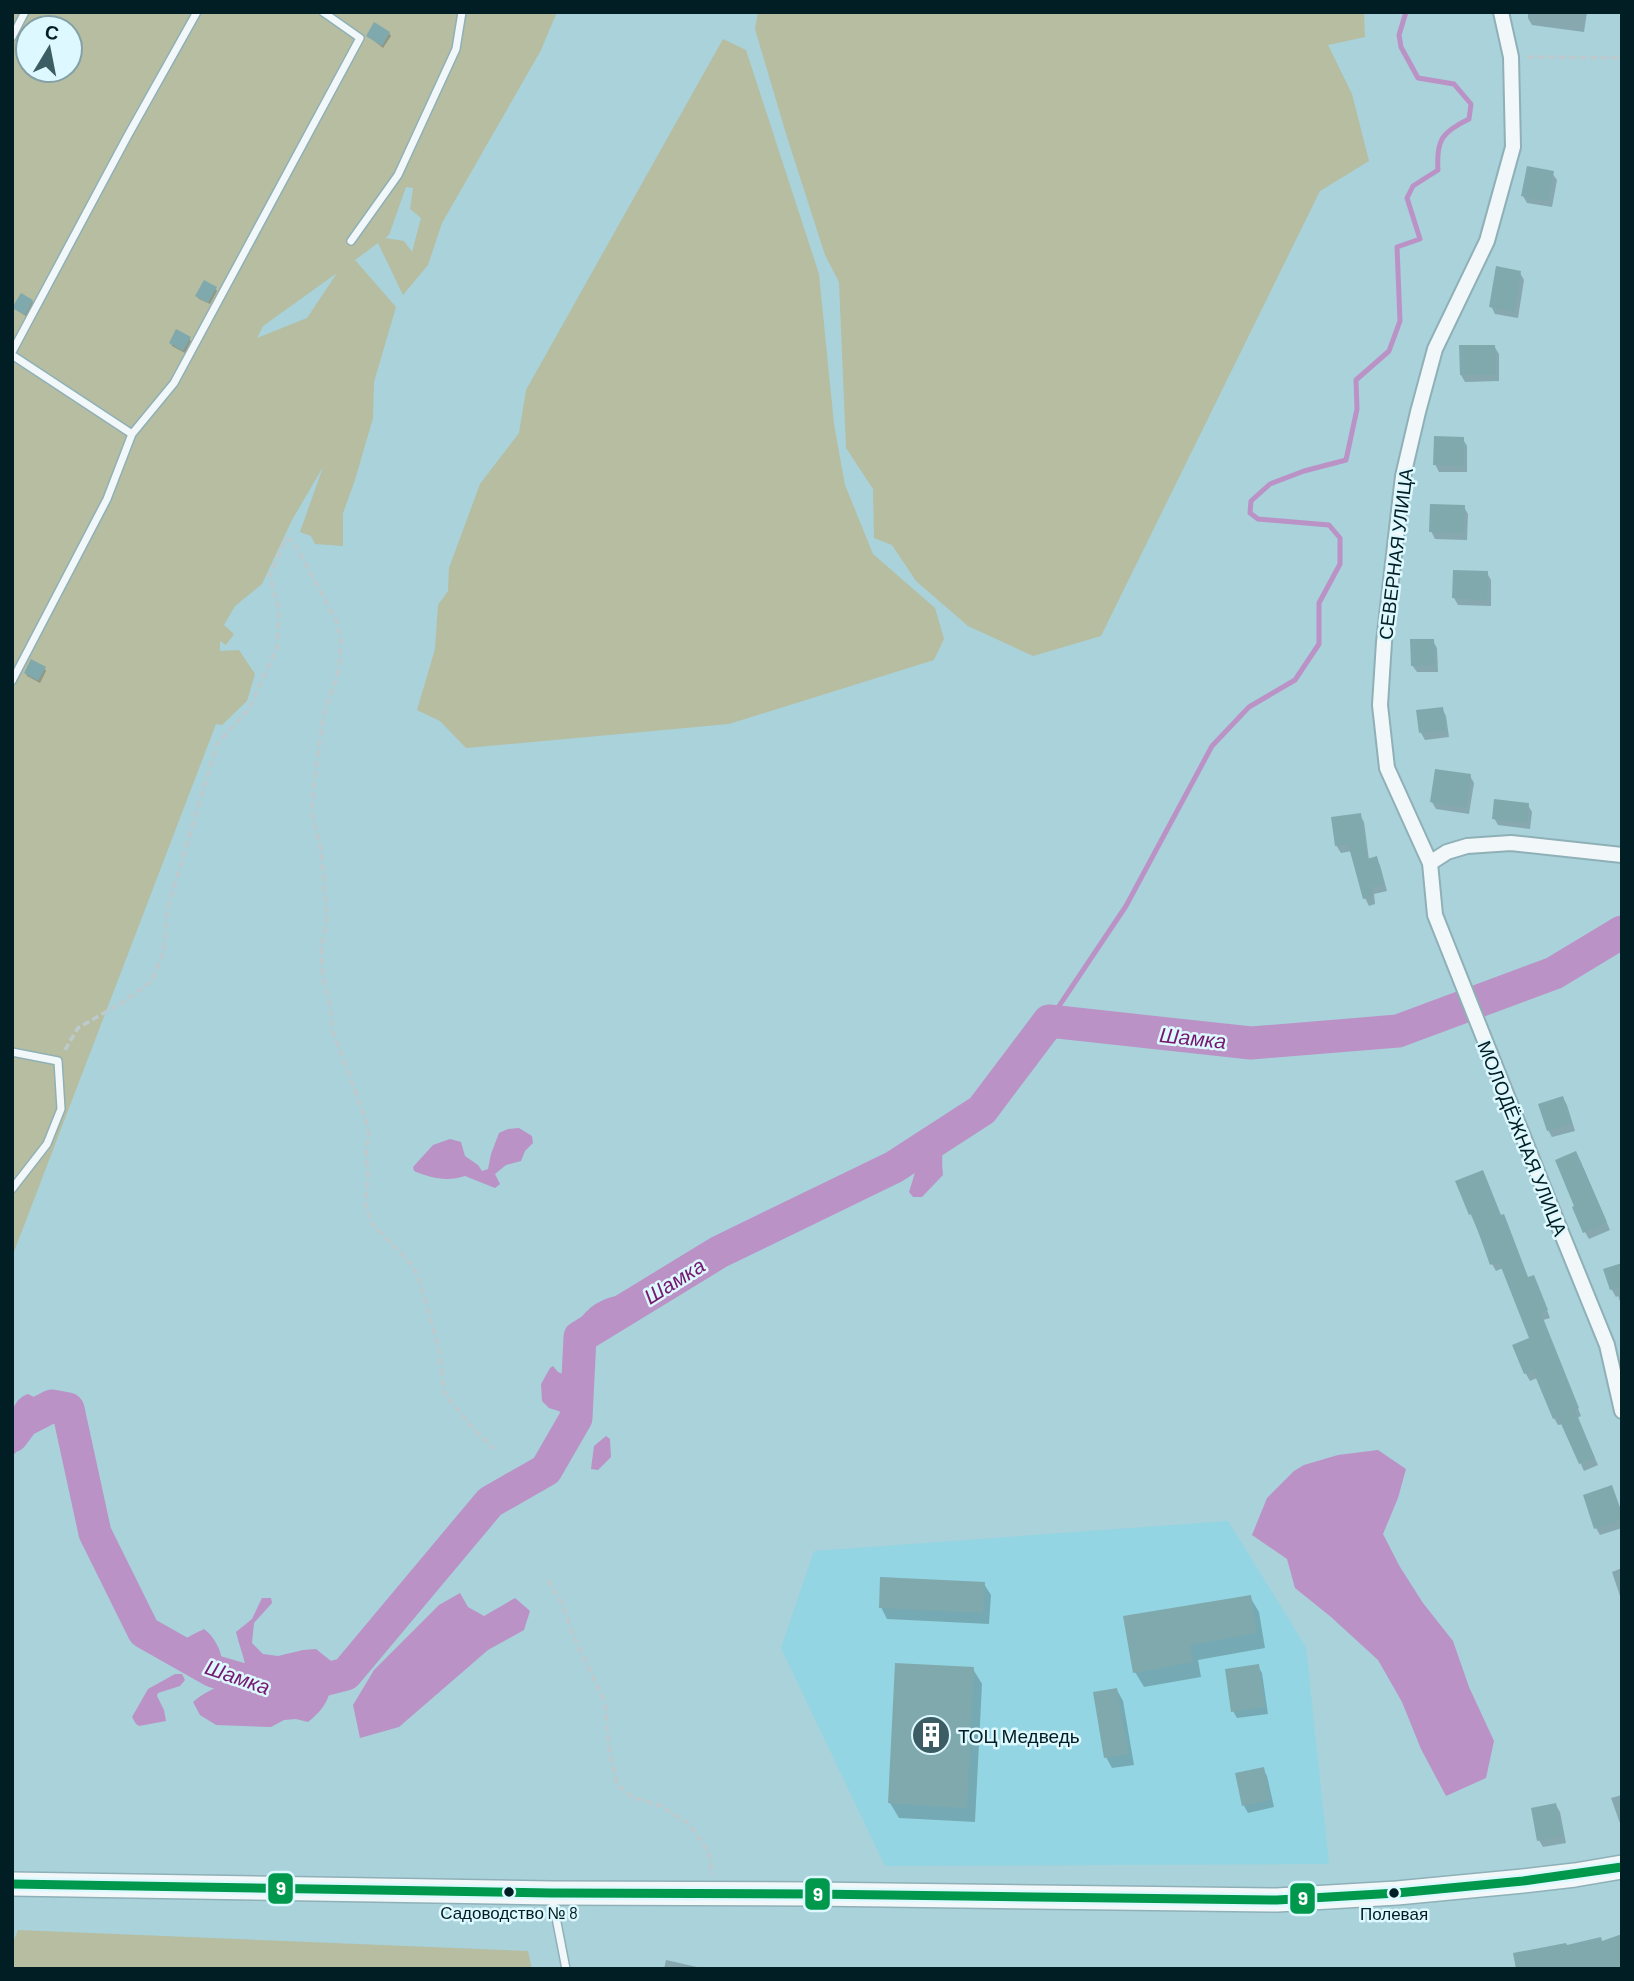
<svg xmlns="http://www.w3.org/2000/svg" width="1634" height="1981" viewBox="0 0 1634 1981" font-family="Barlow,sans-serif">
	<rect width="100%" height="100%" fill="#a9d2db"/>
	<!-- built -->
	<path fill="#93d5e2" d="M1228 1521 1306 1647 1329 1864 885 1866 781 1648 814 1551Z"/>
	<!-- green -->
	<path fill="#b6bda0" fill-rule="evenodd" d="M12 12H557L541 50 442 223 428 265 403 295 378 243 355 260 396 307 374 382 373 418 355 480 343 513V546L315 544 311 536 300 532 323 467 292 520 262 584 235 606 224 625 234 634 226 645 220 641V651L239 650 255 674 247 701 222 725 216 724 12 1257ZM28 28H70V70H28ZM406 187 413 188 410 209 421 218 412 252 404 241 385 238 389 235ZM337 273 307 318 257 338 263 326Z
		M758 12H1364L1365 37 1328 45 1352 94 1369 161 1320 191 1101 636 1033 656 968 626 916 581 892 545 874 538 873 489 846 448 839 282 825 255 787 137 755 29Z
		M723 39 746 50 819 274 834 424 845 485 873 554 935 608 944 639 934 660 729 724 466 748 440 721 417 710 435 649 438 605 448 591 449 568 480 484 519 433 526 390Z
		M18 1930 528 1951 532 1969H12V1945Z"/>
	<!-- water -->
	<path fill="#bb92c5" d="M519 1128 532 1136 533 1143 525 1151 521 1161 506 1165 495 1174 500 1184 495 1188 465 1176C447 1182 431 1178 414 1171L413 1167 433 1145 450 1139 461 1142 465 1156 478 1165 482 1171 488 1169 491 1154 499 1133 508 1129Z
		M936 1130H940C944 1145 941 1160 943 1175L922 1197H913L909 1192 918 1163 933 1151V1144L929 1138V1135Z
		M631 1294 634 1296V1307L617 1314 602 1315 584 1329H580L578 1323C589 1303 609 1295 631 1294Z
		M553 1366 558 1372 565 1375 562 1393 568 1414 549 1408 542 1401 541 1384 550 1368Z
		M28 1394 34 1397 38 1408 37 1412C16 1419 16 1423 24 1442L12 1457C12 1437 4 1402 28 1394Z
		M606 1436 610 1439 611 1457 598 1470 591 1469 594 1446Z
		M1378 1450 1406 1469 1398 1498 1383 1534 1400 1567 1423 1603 1453 1641 1469 1687 1494 1741 1486 1778 1446 1796 1421 1749 1402 1702 1378 1660 1331 1617 1295 1588 1287 1559 1252 1535 1267 1498 1294 1471 1304 1465 1338 1455Z
		M460 1593 468 1607 484 1616 515 1598 530 1611 524 1630 488 1650 399 1727 360 1738 353 1705 374 1670 439 1605Z
		M262 1598H271L272 1603 254 1623 252 1643 263 1654 278 1656 303 1650 316 1649 331 1661C332 1689 332 1703 308 1722L296 1719 284 1720 271 1727 216 1725 200 1715 193 1702C208 1688 228 1684 246 1674 246 1660 239 1646 236 1632L252 1619Z
		M204 1629C214 1636 222 1651 222 1663L197 1661 188 1668 181 1666C165 1646 188 1637 204 1629Z
		M175 1674H182L185 1680 180 1686 158 1693 157 1696 164 1710 166 1721 139 1726 136 1724 132 1717 148 1689Z"/>
	<!-- shadow -->
	<path fill="#0003" d="M1528 12H1587L1584 32 1532 25 1528 18Z
		M25 29 28 30V53L19 49 17 46Z
		M389 33 391 36 383 48 368 36Z
		M1552 173 1557 180 1552 207 1527 203 1523 196Z
		M1520 273 1524 280 1518 318 1495 314 1491 306Z
		M215 288 217 291 210 304 199 299 197 296Z
		M32 301 34 304 27 317 14 308Z
		M189 339 191 341 185 353 172 346 171 343Z
		M1494 346 1499 354V381L1465 382 1461 375Z
		M1463 439 1467 446V472H1439L1435 464Z
		M1464 507 1468 514 1467 540 1435 539 1431 531Z
		M1487 573 1491 580V606L1458 605 1454 598Z
		M1433 641 1437 648 1438 672H1417L1412 665Z
		M44 668 46 671 40 683 27 676 26 673Z
		M1442 708 1446 716 1449 737 1425 740 1421 733Z
		M1470 776 1474 783 1469 814 1436 809 1432 802Z
		M1528 805 1532 812 1530 829 1498 825 1494 818Z
		M1360 815 1364 822 1369 860 1376 858 1380 865 1387 891 1374 894 1375 904 1369 906 1365 898 1352 851 1341 853 1336 845Z
		M1563 1098 1567 1105 1575 1131 1552 1137 1548 1130Z
		M1580 1160 1610 1230 1589 1239 1585 1232Z
		M1457 1182 1501 1216H1503L1507 1223 1528 1279 1537 1284 1550 1318 1543 1320 1581 1416 1577 1418 1598 1465 1584 1471 1563 1424 1558 1425 1554 1418 1537 1378 1530 1381 1526 1374 1514 1346 1531 1339 1503 1268 1496 1271 1492 1264Z
		M1622 1265V1307L1618 1296 1616 1297 1612 1290 1605 1270Z
		M1611 1487 1622 1513V1528L1600 1535 1596 1528Z
		M1622 1568V1602L1612 1572Z
		M984 1584 991 1595 989 1624 887 1619 881 1607Z
		M1250 1597 1259 1612 1265 1648 1198 1660 1201 1677 1144 1687 1135 1672Z
		M1258 1666 1262 1673 1268 1714 1237 1718 1233 1711Z
		M973 1669 982 1684 975 1822 899 1818 890 1803Z
		M1117 1690 1123 1701 1134 1765 1112 1768 1106 1757Z
		M1263 1769 1267 1776 1274 1807 1248 1813 1244 1806Z
		M1622 1795V1829L1611 1798Z
		M1556 1805 1560 1812 1566 1843 1543 1847 1539 1840Z
		M666 1960 697 1967 698 1969H664Z"/>
	<g fill="none" stroke-linecap="round" stroke-linejoin="round">
		<!-- stream -->
		<path stroke="#bb92c5" stroke-width="5" d="M1049 1021 1126 906 1212 746 1249 707 1295 680 1319 644V603L1340 564V538L1329 525 1258 519 1250 513 1251 501 1270 484 1304 471 1346 460 1357 409 1356 380 1389 351 1400 321 1397 247 1420 239 1407 198 1413 186 1438 170C1436 140 1442 132 1469 119L1471 104 1454 84 1418 78 1401 47 1399 35 1406 12"/>
		<!-- river -->
		<path stroke="#bb92c5" stroke-width="33" d="M12 1436 23 1421 52 1406 68 1409 95 1533 144 1632 213 1671 280 1691 346 1674 490 1502 546 1470 576 1418 580 1337 719 1252 894 1167 982 1110 1049 1021 1251 1043 1398 1031 1554 973 1622 932"/>
	</g>
	<!-- building -->
	<path fill="#80a9ad" d="M374 22 390 32 382 46 366 36Z
		M1527 166 1554 171 1548 201 1521 196Z
		M1496 266 1521 271 1514 312 1489 307Z
		M204 280 217 287 208 303 195 296Z
		M21 293 33 300 25 315 12 308Z
		M176 329 191 337 183 351 169 343Z
		M1459 345H1495L1496 375H1460Z
		M1434 436 1464 437V466L1433 465Z
		M1430 504 1465 505 1464 533 1429 532Z
		M1453 570 1488 571 1487 600 1452 598Z
		M1410 639H1434L1435 665 1411 666Z
		M31 659 46 667 38 681 24 673Z
		M1443 707 1446 730 1419 733 1416 710Z
		M1435 769 1471 774 1466 808 1430 802Z
		M1494 799 1529 803 1527 823 1492 819Z
		M1361 813 1367 859 1377 856 1384 884 1371 887 1372 897 1363 899 1348 844 1335 846 1331 817Z
		M1563 1096 1572 1123 1547 1131 1538 1104Z
		M1576 1151 1607 1222 1583 1233 1572 1207 1574 1206 1555 1160Z
		M1483 1170 1501 1215 1504 1214 1528 1277 1534 1275 1548 1310 1541 1313 1579 1408 1575 1410 1595 1458 1579 1464 1558 1417 1553 1419 1533 1371 1524 1374 1512 1345 1529 1338 1499 1262 1490 1265 1472 1214 1469 1215 1455 1181Z
		M1622 1263V1287L1610 1290 1603 1269Z
		M1612 1485 1622 1513V1520L1594 1529 1583 1495Z
		M880 1577 985 1582 983 1613 879 1608Z
		M1251 1595 1257 1633 1190 1645 1193 1662 1133 1673 1123 1616Z
		M895 1663 974 1667 967 1808 888 1803Z
		M1259 1664 1265 1707 1231 1712 1225 1669Z
		M1117 1688 1129 1754 1104 1758 1093 1692Z
		M1264 1767 1271 1800 1242 1806 1235 1773Z
		M1556 1803 1563 1836 1537 1841 1531 1808Z
		M1622 1934V1969H1516L1513 1953 1566 1943 1567 1945 1601 1937 1602 1941Z"/>
	<g fill="none" stroke-linecap="round" stroke-linejoin="round">
		<defs>
			<path id="service" d="M12 37 25 12
				M351 241 398 175 456 49 462 12
				M12 352 127 137 197 12
				M12 355 132 434 174 383 360 38 323 12
				M12 681 107 499 132 434
				M12 1052 58 1061 61 1109 47 1144 12 1189
				M552 1897 566 1969"/>
			<path id="minor" d="M1501 12 1511 57 1513 147 1487 241 1435 349 1418 412 1403 476 1384 642 1380 705 1387 768 1430 863 1435 915 1557 1222 1607 1345 1622 1411
				M1430 863 1447 852 1467 846 1511 843 1622 855"/>
			<path id="primary" d="M12 1884 551 1893 812 1894 1277 1900 1397 1893 1523 1881 1575 1875 1622 1867"/>
		</defs>
		<!-- service casing -->
		<use href="#service" stroke="#8fb0b7" stroke-width="10"/>
		<!-- minor casing -->
		<use href="#minor" stroke="#8fb0b7" stroke-width="18"/>
		<!-- primary casing -->
		<use href="#primary" stroke="#8fb0b7" stroke-width="26"/>
		<!-- path -->
		<path stroke="#bdcacd" stroke-width="3.5" stroke-dasharray="7 3.5" stroke-linecap="butt" d="M1527 57 1622 58
			M65 1050 78 1028 123 1002 152 981 164 951 168 907 217 744 249 709 277 648 279 611 270 575 286 539 293 541 337 622 341 641 340 658 337 678 326 706 322 724 313 792 312 813 321 850 327 917 321 951 323 978 330 1006 333 1032 366 1120 369 1136 366 1151 368 1178 365 1205 372 1224 413 1266 419 1279 439 1349 444 1393 471 1426 494 1449
			M548 1580 562 1604 574 1637 605 1702 609 1749 617 1784 632 1797 661 1806 689 1824 708 1851 713 1875"/>
		<!-- service -->
		<use href="#service" stroke="#f2f8fa" stroke-width="7"/>
		<!-- minor -->
		<use href="#minor" stroke="#f2f8fa" stroke-width="14"/>
		<!-- primary -->
		<use href="#primary" stroke="#f2f8fa" stroke-width="23"/>
		<defs>
			<path id="bus-1" d="M12 1884 551 1893 812 1894 1277 1900 1397 1893 1523 1881 1622 1867"/>
		</defs>
		<!-- bus-1 casing -->
		<use href="#bus-1" stroke="#ddf9ff" stroke-width="14"/>
		<!-- bus-1 -->
		<use href="#bus-1" stroke="#00984c" stroke-width="9"/>
	</g>
	<!-- icons -->
	<defs>
		<symbol id="building-disc" viewBox="-11 -11 22 22"><circle r="9.5" fill="#3b5d63" stroke="#ddf9ff"/><path d="M-4-6H4V6H1V3H-1V6H-4ZM-2.5-4.3h1.7v1.8h-1.7ZM.8-4.3h1.7v1.8H.8ZM-2.5-1h1.7V.8h-1.7ZM.8-1h1.7V.8H.8Z" fill="#fff"/></symbol>
	</defs>
	<g fill-rule="evenodd">
		<use href="#building-disc" x="909" y="1713" width="44" height="44"/>
	</g>
	<!-- markers -->
	<g fill="#001e23" stroke="#ddf9ff" stroke-width="2.5">
		<circle cx="509" cy="1892" r="6"/>
		<circle cx="1394" cy="1893" r="6"/>
	</g>
	<g text-anchor="middle" dominant-baseline="central" stroke-width="5" stroke-linejoin="round" paint-order="stroke">
		<!-- bus labels -->
		<g font-size="17" fill="#001e23" stroke="#ddf9ff">
			<text x="509" y="1912">Садоводство № 8</text>
			<text x="1394" y="1913">Полевая</text>
		</g>
		<!-- street labels -->
		<g font-size="19" fill="#001e23" stroke="#ddf9ff">
			<text transform="translate(1395 554) rotate(-83)">СЕВЕРНАЯ УЛИЦА</text>
			<text transform="translate(1523 1138) rotate(68)">МОЛОДЁЖНАЯ УЛИЦА</text>
		</g>
		<!-- poi labels -->
		<g font-size="19" fill="#001e23" stroke="#ddf9ff" text-anchor="start">
			<text x="958" y="1735">ТОЦ Медведь</text>
		</g>
		<!-- water labels -->
		<g font-size="21" font-style="italic" fill="#761870" stroke="#ddf9ff">
			<text transform="translate(1193 1037) rotate(6)">Шамка</text>
			<text transform="translate(674 1280) rotate(-32)">Шамка</text>
			<text transform="translate(238 1676) rotate(19)">Шамка</text>
		</g>
	</g>
	<g stroke="#ddf9ff" stroke-width="2.5">
		<rect x="267" y="1872" width="27" height="33" rx="7" fill="#00984c"/>
		<rect x="804" y="1877" width="27" height="34" rx="7" fill="#00984c"/>
		<rect x="1289" y="1882" width="27" height="33" rx="7" fill="#00984c"/>
	</g>
	<g font-size="19" text-anchor="middle" font-weight="bold" fill="#fff">
		<text x="281" y="1895">9</text>
		<text x="818" y="1901">9</text>
		<text x="1303" y="1905">9</text>
	</g>
	<!-- border -->
	<rect width="1634" height="1981" fill="none" stroke="#001e23" stroke-width="28"/>
	<!-- north arrow -->
	<g transform="translate(49 49) rotate(10)"><circle r="33" fill="#ddf9ff" stroke="#85a1a7" stroke-width="2"/>
	<path d="M0-5L12 26L0 18L-12 26Z" fill="#3b5d63"/>
	<text y="-10" font-size="19" font-weight="bold" text-anchor="middle" fill="#001e23">С</text>
	</g>
</svg>
